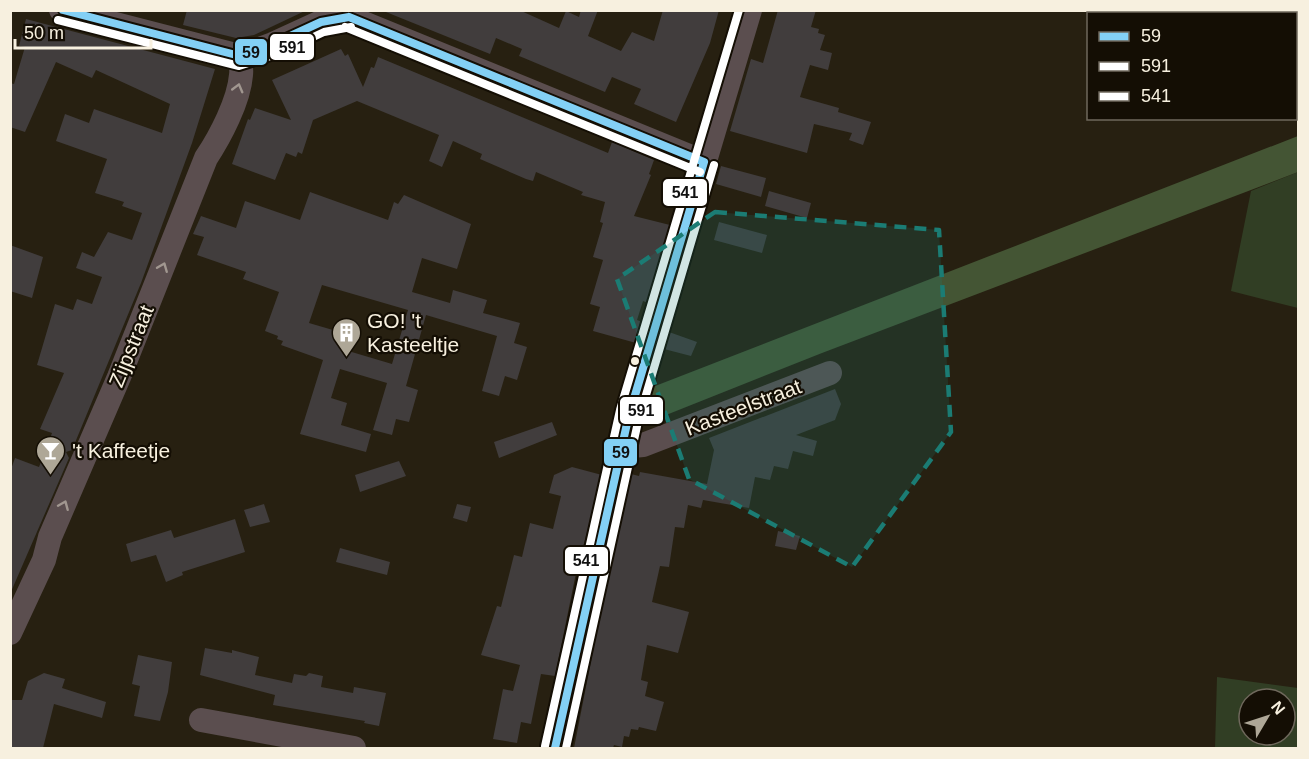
<svg xmlns="http://www.w3.org/2000/svg" width="1309" height="759" viewBox="0 0 1309 759" font-family="Arial,sans-serif">
	<rect width="100%" height="100%" fill="#272011"/>
	<!-- green -->
	<path fill="#313e24" fill-rule="evenodd" d="M1298 172V308L1231 291 1251 191Z
		M1217 677 1298 688V748H1215ZM1249 699H1285V735H1249Z"/>
	<!-- forest -->
	<path fill="#445534" d="M1298 136V172L822 353 646 423 650 388Z"/>
	<!-- building -->
	<path fill="#413d3d" fill-rule="evenodd" d="M187 10H307L254 35 236 38 183 25Z
		M381 10H519L559 28 566 11 579 17 581 10H598L588 36 621 51 632 32 654 41 663 10H719L710 43 676 122 634 104 641 89 612 77 605 92 524 58 519 56 522 49 496 38 490 54Z
		M778 10H816L811 27 819 29 818 33 825 35 820 50 832 53 828 70 810 65 800 97 839 108 838 112 871 122 863 145 849 140 852 133 814 124 807 153 730 131 751 59 763 63Z
		M26 19 215 69 192 143 141 283 72 450 66 452 69 458 10 594V472L15 458 39 467 52 433 40 429 64 373 37 365 55 304 73 310 77 299 92 304 102 277 76 268 82 252 94 257 108 232 132 240 142 213 122 206 124 202 95 193 107 159 56 141 65 114 89 123 94 109 162 133 170 104 96 70 92 78 56 62 25 132 10 127V83L14 84 25 47 19 46Z
		M341 49 345 56 348 54 363 87 371 67 374 68 378 57 608 153 612 142 654 160 649 174 651 175 634 216 670 225 648 303 643 301 637 320 642 322 636 343 593 331 600 307 590 304 603 260 593 257 603 223 600 222 605 202 581 195 583 192 536 172 533 181 526 179 480 159 482 154 453 141 442 167 429 161 439 135 357 101 313 120 302 154 298 152 296 157 286 153 275 180 232 164 248 119 250 120 255 108 291 120 272 80Z
		M721 166 766 178 761 197 716 184Z
		M769 191 811 203 807 218 765 206Z
		M310 192 388 220 394 202 398 204 404 195 471 224 457 269 422 258 412 292 450 303 453 290 487 300 483 313 520 323 514 343 527 347 517 380 505 376 499 396 482 391 497 336 426 315 406 386 418 390 409 422 396 419 392 435 373 430 387 383 340 369 331 398 347 403 341 425 371 434 366 452 300 434 323 360 281 345 283 341 277 339 278 336 265 331 279 292 243 279 246 272 197 255 204 237 193 234 201 216 236 228 245 201 300 220ZM322 285 408 310 392 364 345 350 350 335 309 323Z
		M719 222 767 235 762 253 714 240Z
		M10 245 43 257 32 298 10 291Z
		M669 332 697 342 691 356 664 349Z
		M835 389 841 404 835 420 796 435 817 441 813 456 793 451 788 469 774 466 770 480 755 477 749 508 703 500 701 508 688 505 684 528 675 527 669 567 660 566 652 602 689 612 678 653 647 645 641 680 648 682 645 696 664 702 656 731 639 727 638 730 631 729 629 737 624 736 622 747 614 745 613 748H574L604 595 631 474 639 476 640 472 707 484 714 450 709 438Z
		M552 422 557 435 499 458 494 442Z
		M399 461 406 476 360 492 355 475Z
		M572 467 602 475 575 578 555 676 541 674 531 724 521 722 517 743 493 739 503 689 513 691 520 665 481 655 497 606 501 607 514 555 522 557 530 523 553 529 561 496 549 493 554 475Z
		M264 504 270 522 250 527 244 510Z
		M457 504 471 507 467 522 453 518Z
		M235 519 245 552 182 572 183 575 166 582 156 555 131 562 126 544 171 530 174 538Z
		M778 531 800 536 796 550 775 546Z
		M340 548 390 562 387 575 336 562Z
		M205 648 232 653V650L259 657 255 675 292 683 294 674 306 676 309 673 323 676 321 687 353 693 354 687 386 693 379 726 364 723 365 721 273 705 275 695 200 675Z
		M138 655 172 662 168 692 160 721 134 716 140 686 132 684Z
		M44 673 65 679 62 688 106 702 102 718 54 704 43 748H10V700H22L28 681Z"/>
	<g fill="none" stroke-linecap="round" stroke-linejoin="round">
		<!-- minor -->
		<path stroke="#5b4e4f" stroke-width="24" d="M61 10 240 56 273 44 321 22 349 17
			M349 17 704 162
			M622 447 643 445 830 373
			M10 633 44 560 50 537 119 377 206 158C220 137 239 101 241 75 242 69 240 62 240 56
			M201 720 354 748
			M555 748 630 413 750 10"/>
		<defs>
			<path id="bus-1" d="M63 10 240 56 273 44 321 22 349 17
				M349 17 704 162
				M555 748 628 419 704 162"/>
			<path id="bus-2" d="M58 20 239 66 277 54 324 32 351 27
				M345 27 700 172
				M566 748 638 422 714 165"/>
			<path id="bus-3" d="M545 746 620 410 739 10"/>
		</defs>
		<!-- bus-1 casing -->
		<use href="#bus-1" stroke="#140e04" stroke-width="12"/>
		<!-- bus-2 casing -->
		<use href="#bus-2" stroke="#140e04" stroke-width="12"/>
		<!-- bus-3 casing -->
		<use href="#bus-3" stroke="#140e04" stroke-width="12"/>
		<!-- bus-1 -->
		<use href="#bus-1" stroke="#83d0f5" stroke-width="8"/>
		<!-- bus-2 -->
		<use href="#bus-2" stroke="#fff" stroke-width="8"/>
		<!-- bus-3 -->
		<use href="#bus-3" stroke="#fff" stroke-width="8"/>
	</g>
	<!-- one-way arrows -->
	<defs><path id="oneway-chevron" d="M-2-3.5L2.5 0L-2 3.5" fill="none" stroke-width="1.6" stroke-linecap="round" stroke-linejoin="round" transform="scale(1.5)"/></defs>
	<g stroke="#a19790">
		<use href="#oneway-chevron" transform="translate(238 88) rotate(-75)"/>
		<use href="#oneway-chevron" transform="translate(163 267) rotate(-68)"/>
		<use href="#oneway-chevron" transform="translate(64 505) rotate(-67)"/>
	</g>
	<!-- marked area -->
	<path fill="#1b7c74" fill-opacity="0.2" stroke="#1b7c74" stroke-width="4.5" stroke-dasharray="12 8" stroke-linejoin="round" d="M715 212 939 230 951 432 852 567 689 479 617 279Z"/>
	<!-- icons -->
	<defs>
		<symbol id="building-pin" viewBox="-11 -11 22 30"><path d="M0 17L-7.5 6A9.5 9.5 0 1 1 7.5 6Z" fill="#aea797" stroke="#140e04"/><path d="M-4-6H4V6H1V3H-1V6H-4ZM-2.5-4.3h1.7v1.8h-1.7ZM.8-4.3h1.7v1.8H.8ZM-2.5-1h1.7V.8h-1.7ZM.8-1h1.7V.8H.8Z" fill="#fff"/></symbol>
		<symbol id="bar-pin" viewBox="-11 -11 22 30"><path d="M0 17L-7.5 6A9.5 9.5 0 1 1 7.5 6Z" fill="#aea797" stroke="#140e04"/><path d="M-6-5H6L.8 .8V4.5H3.5V6h-7V4.5H-.8V.8Z" fill="#fff"/></symbol>
	</defs>
	<g fill-rule="evenodd">
		<use href="#building-pin" x="330" y="316" width="33" height="45"/>
		<use href="#bar-pin" x="34" y="434" width="33" height="45"/>
	</g>
	<!-- markers -->
	<circle fill="#f7f0df" stroke="#140e04" stroke-width="2" cx="635" cy="361" r="5"/>
	<g text-anchor="middle" dominant-baseline="central" stroke-width="4.5" stroke-linejoin="round" paint-order="stroke">
		<!-- poi labels -->
		<g font-size="21" fill="#f7f0df" stroke="#140e04" text-anchor="start">
			<text x="367" y="320">GO! 't<tspan x="367" dy="24">Kasteeltje</tspan></text>
			<text x="72" y="450">'t Kaffeetje</text>
		</g>
		<!-- street labels -->
		<g font-size="21" fill="#f7f0df" stroke="#140e04">
			<text transform="translate(131 346) rotate(-68)">Zijpstraat</text>
			<text transform="translate(743 407) rotate(-21)">Kasteelstraat</text>
		</g>
	</g>
	<g stroke="#140e04" stroke-width="2">
		<rect x="269" y="33" width="46" height="28" rx="6" fill="#fff"/>
		<rect x="234" y="38" width="34" height="28" rx="6" fill="#83d0f5"/>
		<rect x="662" y="178" width="46" height="29" rx="6" fill="#fff"/>
		<rect x="619" y="396" width="45" height="29" rx="6" fill="#fff"/>
		<rect x="603" y="438" width="35" height="29" rx="6" fill="#83d0f5"/>
		<rect x="564" y="546" width="45" height="29" rx="6" fill="#fff"/>
	</g>
	<g font-size="16" text-anchor="middle" font-weight="bold" fill="#111">
		<text x="292" y="53">591</text>
		<text x="251" y="58">59</text>
		<text x="685" y="198">541</text>
		<text x="641" y="416">591</text>
		<text x="621" y="458">59</text>
		<text x="586" y="566">541</text>
	</g>
	<!-- border -->
	<rect width="1309" height="759" fill="none" stroke="#f7f0df" stroke-width="24"/>
	<!-- legend -->
	<rect x="1087" y="12" width="210" height="108" fill="#140e04" stroke="#6f685c" stroke-width="1.5"/>
	<rect x="1099" y="32" width="30" height="9" fill="#83d0f5" stroke="#6f685c" stroke-width="1.5"/>
	<text x="1141" y="42" font-size="18" fill="#f7f0df">59</text>
	<rect x="1099" y="62" width="30" height="9" fill="#ffffff" stroke="#6f685c" stroke-width="1.5"/>
	<text x="1141" y="72" font-size="18" fill="#f7f0df">591</text>
	<rect x="1099" y="92" width="30" height="9" fill="#ffffff" stroke="#6f685c" stroke-width="1.5"/>
	<text x="1141" y="102" font-size="18" fill="#f7f0df">541</text>
	<!-- north arrow -->
	<g transform="translate(1267 717) rotate(51)"><circle r="28" fill="#140e04" stroke="#6f685c" stroke-width="1.5"/>
	<path d="M0-4.5L10 22L0 15L-10 22Z" fill="#aea797"/>
	<text y="-9" font-size="16" font-weight="bold" text-anchor="middle" fill="#f7f0df">N</text>
	</g>
	<!-- scale -->
	<path d="M15 39v9h136v-9" fill="none" stroke="#f7f0df" stroke-width="3"/>
	<text x="24" y="39" font-size="18" fill="#f7f0df" stroke="#140e04" stroke-width="4.5" paint-order="stroke">50 m</text>
</svg>
